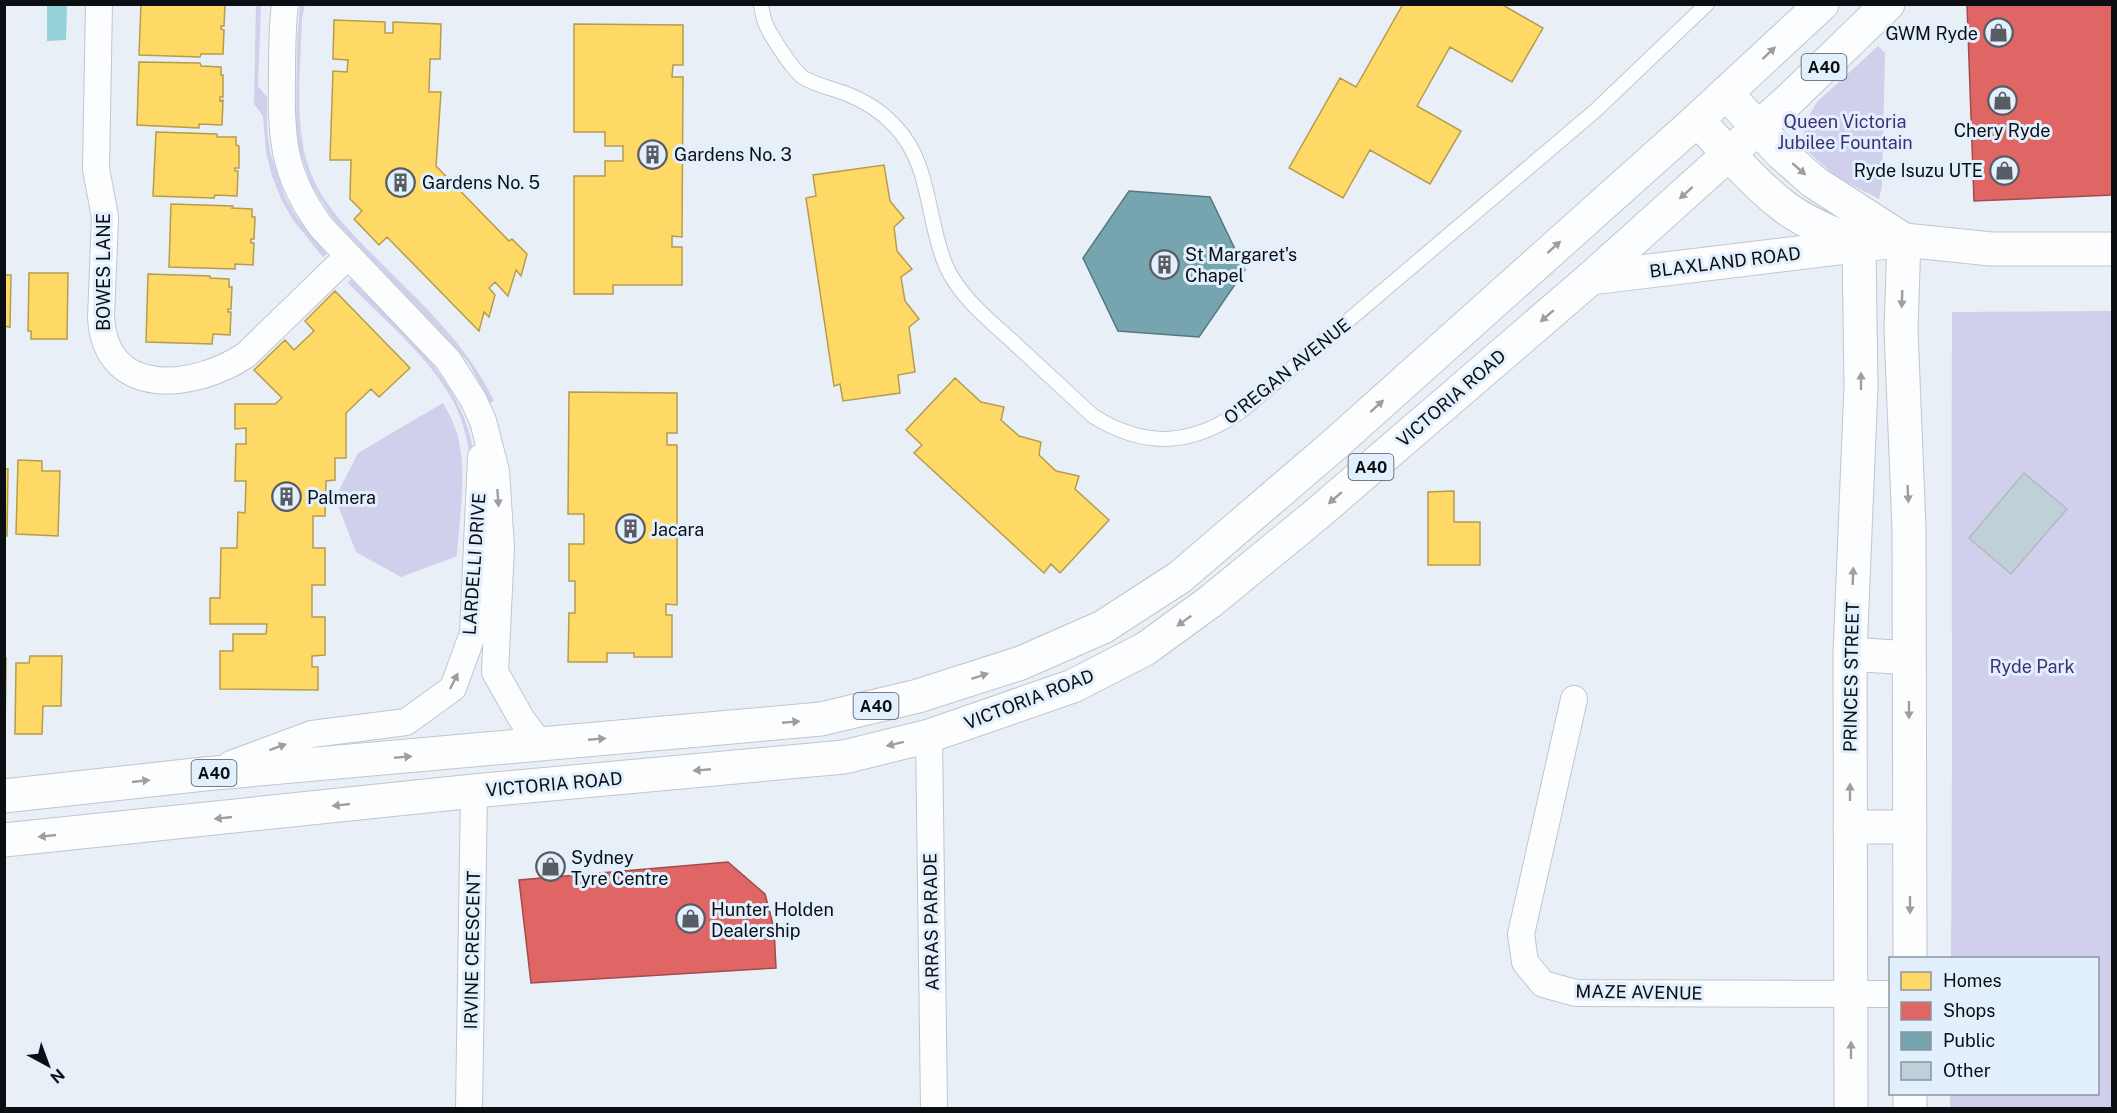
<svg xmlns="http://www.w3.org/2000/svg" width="2117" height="1113" viewBox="0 0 2117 1113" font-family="'Public Sans',sans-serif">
	<rect width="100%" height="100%" fill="#e8eff6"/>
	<!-- green -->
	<path fill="#d0cfec" d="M256 5H261L258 86 267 97V128L270 152 285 197 297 218 327 254 323 257 293 220 281 199 272 176 266 152 263 116 254 104Z
		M300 5H305L302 17C301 63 294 118 307 162 319 202 348 229 376 258 420 302 467 344 494 401L490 403 470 365 457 349 333 219 311 184 298 146 296 126 297 41Z
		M1878 46 1885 53 1882 186 1879 199 1835 176 1803 147 1804 125 1817 102Z
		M351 279C404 334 465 380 475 460L463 638 442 681 459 637 465 587 470 461C468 442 464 424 456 407 435 362 383 319 348 283Z
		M2112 311V1108H1950V1094H2098V958H1951C1953 743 1951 528 1952 312Z
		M443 403C451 417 458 431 460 447 466 482 459 521 457 556L401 577 356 552 335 498 358 453Z"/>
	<!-- water -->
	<path fill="#94d2d9" d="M47 5H67L66 40 47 41Z"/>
	<!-- homes -->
	<path fill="#ffd966" stroke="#b69c4d" stroke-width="1.5" d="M141 4H225L224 26H221V29L224 30 223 54H201L200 57 139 55Z
		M1403 4H1501L1543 28 1512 82 1450 47 1417 106 1461 131 1430 184 1370 150 1343 198 1289 168 1340 78 1356 87Z
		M334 20 385 22V33H393V22L441 24 440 59H430L429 92H441L436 166 509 241 512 239 527 254 521 276 516 270 508 296 495 282 489 288 495 295 489 317 484 312 479 331 387 237 379 245 354 219 362 211 350 199 351 160H330L333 71 347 72 348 60 333 59Z
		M574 24 683 25V65H673L672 77H683L682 237 672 236V247H682V285H613V294H574V176H605V161H623V146H605V132H574Z
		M139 62 200 63 201 66 221 67V75H223V97H220V101L223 100 222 125 199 124V128L137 125Z
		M156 132 217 134V137H236V145L239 146V168H235V171H238L237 196 215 195 214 198 153 196Z
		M884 165 890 201 904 218 894 227 897 251 912 269 901 277 905 301 919 319 909 327 915 372 898 375 900 393 843 401 840 384 834 386 806 198 816 196 813 175Z
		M171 204 233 206 232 208 252 209V217H255L254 239H251V243H254L253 265 235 264V269L169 267Z
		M29 273H68L67 339H31V331H28Z
		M148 274 210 276V278L229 279V287H232L231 309H228V312H231L230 335 213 334 212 344 146 342Z
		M4 275H11L10 327 4 326Z
		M335 291 410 368 379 397 371 389 346 413V458H335V480L326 481 325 516H313V548H325V585H312V617H325V655L312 656V667H318V690L220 689V651H233V634H266L267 624H210V598H220L221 548H237L238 512 245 513 246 481H235L236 444H246V428L235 429V404H275L282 398 254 370 285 340 294 350 314 331 305 321Z
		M955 378 981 402 1004 407 1001 420 1019 436 1041 442 1039 455 1056 471 1079 476 1075 489 1109 520 1060 573 1051 564 1044 573 914 453 922 445 906 430Z
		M569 392 677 393V433H667V445H677V605L666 604V615H672V657H634V653H607V662H568L569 613H575V581H569V544H584V514H568Z
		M18 460 42 461V471H60L58 536 16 534Z
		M4 469H8L7 536H4Z
		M1454 491V522H1480V565H1428V492Z
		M30 656H62L61 706H43L42 734H15L16 663H29Z
		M4 658H6L5 734H4Z"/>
	<!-- shops -->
	<path fill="#e06666" stroke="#a04c4d" stroke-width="1.5" d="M1967 4H2112V195L1974 201Z
		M728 862 765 894 774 928 776 968 531 983 519 880Z"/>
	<!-- public -->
	<path fill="#76a5af" stroke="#567880" stroke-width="1.5" d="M1129 191 1210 197 1245 270 1199 337 1118 331 1083 258Z"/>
	<!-- building -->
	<path fill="#bfd0d9" stroke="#b3b9bd" stroke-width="1.5" d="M2024 473 2067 509 2011 574 1969 538Z"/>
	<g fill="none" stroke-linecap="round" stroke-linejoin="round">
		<defs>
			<path id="service" d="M761 4C762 10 763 17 765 22 769 34 794 72 804 78 818 86 832 88 847 94 865 101 882 112 895 126 932 165 926 220 946 266 960 297 988 319 1012 341 1039 366 1066 391 1093 416 1146 449 1193 446 1244 409L1595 111 1707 4"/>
			<path id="minor" d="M99 4 96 169 105 217 101 318C106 400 195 389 246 355L348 256
				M285 4C282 27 282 51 282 74 281 137 282 175 322 228L448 360 473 399 483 421 496 471 501 547 495 672 521 718 540 744
				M1574 699 1521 934 1525 962 1543 984 1576 993 1890 994
				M929 736 934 1108
				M231 764 312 734 406 722 453 688 473 633 481 457
				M469 1108 474 791"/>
			<path id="tertiary" d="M1726 93 1781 153 1814 182 1904 240
				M1697 120C1726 150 1752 182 1786 208 1808 224 1835 234 1859 245L1861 386 1850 654 1851 1108
				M1904 240 1901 330 1909 528 1910 958
				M1591 278 1904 240 1991 249H2112
				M1850 654 1909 658
				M1850 827H1910
				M1910 1094V1108"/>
			<path id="trunk" d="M4 796 204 774 821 719 918 696 1021 663 1103 627 1180 577 1334 445 1697 120 1822 4
				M4 840 474 791 844 757 929 736 1073 686 1145 649 1211 601 1317 514 1591 278 1790 99 1888 4"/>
		</defs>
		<!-- service casing -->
		<use href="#service" stroke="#c1c6cc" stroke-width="16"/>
		<!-- minor casing -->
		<use href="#minor" stroke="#c1c6cc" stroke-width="28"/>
		<!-- tertiary casing -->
		<use href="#tertiary" stroke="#c1c6cc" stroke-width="35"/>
		<!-- trunk casing -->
		<use href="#trunk" stroke="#c1c6cc" stroke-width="35"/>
		<!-- service -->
		<use href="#service" stroke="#fcfdfe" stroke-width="14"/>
		<!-- minor -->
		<use href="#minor" stroke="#fcfdfe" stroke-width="26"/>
		<!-- tertiary -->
		<use href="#tertiary" stroke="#fcfdfe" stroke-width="33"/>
		<!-- trunk -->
		<use href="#trunk" stroke="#fcfdfe" stroke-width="33"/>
	</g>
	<!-- one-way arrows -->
	<defs><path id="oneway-solid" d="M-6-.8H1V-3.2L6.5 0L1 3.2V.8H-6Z" transform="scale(1.5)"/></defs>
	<g fill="#9c9ea0">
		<use href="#oneway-solid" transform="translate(1769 53) rotate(-43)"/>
		<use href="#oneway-solid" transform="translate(1799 169) rotate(41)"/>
		<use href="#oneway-solid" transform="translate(1686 193) rotate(138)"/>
		<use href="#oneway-solid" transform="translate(1554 247) rotate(-42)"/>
		<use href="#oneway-solid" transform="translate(1902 299) rotate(92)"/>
		<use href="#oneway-solid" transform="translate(1547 316) rotate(139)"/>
		<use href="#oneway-solid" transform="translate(1861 381) rotate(-90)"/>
		<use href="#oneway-solid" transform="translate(1377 406) rotate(-42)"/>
		<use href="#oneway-solid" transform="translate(1908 494) rotate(87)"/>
		<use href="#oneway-solid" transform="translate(498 498) rotate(86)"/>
		<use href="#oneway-solid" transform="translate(1335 498) rotate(139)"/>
		<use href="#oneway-solid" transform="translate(1853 576) rotate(-88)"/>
		<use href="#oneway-solid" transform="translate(1184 621) rotate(144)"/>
		<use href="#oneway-solid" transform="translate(980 676) rotate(-18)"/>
		<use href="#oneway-solid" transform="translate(454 681) rotate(-64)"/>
		<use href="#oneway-solid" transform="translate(1909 710) rotate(90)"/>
		<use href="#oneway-solid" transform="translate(791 722) rotate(-5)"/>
		<use href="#oneway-solid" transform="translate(597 739) rotate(-5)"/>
		<use href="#oneway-solid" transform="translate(895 744) rotate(166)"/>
		<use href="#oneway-solid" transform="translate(278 747) rotate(-20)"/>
		<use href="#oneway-solid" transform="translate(403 757) rotate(-5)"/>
		<use href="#oneway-solid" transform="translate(702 770) rotate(175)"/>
		<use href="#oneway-solid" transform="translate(141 781) rotate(-6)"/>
		<use href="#oneway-solid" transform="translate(1850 792) rotate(-90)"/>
		<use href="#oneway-solid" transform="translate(341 805) rotate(174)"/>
		<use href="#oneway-solid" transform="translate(223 818) rotate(174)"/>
		<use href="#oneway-solid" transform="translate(47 836) rotate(174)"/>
		<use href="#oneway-solid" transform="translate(1910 905) rotate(90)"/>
		<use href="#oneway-solid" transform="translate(1851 1050) rotate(-90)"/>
	</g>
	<!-- icons -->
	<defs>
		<symbol id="shop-ring" viewBox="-11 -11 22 22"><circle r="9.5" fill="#e2effc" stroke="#585d63" stroke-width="1.5"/><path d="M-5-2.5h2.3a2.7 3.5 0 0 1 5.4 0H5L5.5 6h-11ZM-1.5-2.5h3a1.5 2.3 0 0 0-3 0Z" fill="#585d63"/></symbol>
		<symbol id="building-ring" viewBox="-11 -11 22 22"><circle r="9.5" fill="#e2effc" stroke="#585d63" stroke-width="1.5"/><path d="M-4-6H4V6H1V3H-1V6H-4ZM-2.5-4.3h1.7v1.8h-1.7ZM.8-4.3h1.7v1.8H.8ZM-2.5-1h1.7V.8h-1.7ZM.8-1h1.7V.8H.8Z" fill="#585d63"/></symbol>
	</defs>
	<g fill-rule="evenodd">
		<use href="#shop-ring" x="1982" y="16" width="33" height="33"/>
		<use href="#shop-ring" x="1986" y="84" width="33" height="33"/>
		<use href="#building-ring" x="636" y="138" width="33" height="33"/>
		<use href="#shop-ring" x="1988" y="154" width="33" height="33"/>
		<use href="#building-ring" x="384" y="166" width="33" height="33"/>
		<use href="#building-ring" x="1148" y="248" width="33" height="33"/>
		<use href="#building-ring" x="270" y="480" width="33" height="33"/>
		<use href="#building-ring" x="614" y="512" width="33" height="33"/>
		<use href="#shop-ring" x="534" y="850" width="33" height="33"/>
		<use href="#shop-ring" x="674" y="902" width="33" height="33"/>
	</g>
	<g text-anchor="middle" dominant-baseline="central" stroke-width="6" stroke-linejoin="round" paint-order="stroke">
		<!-- shield labels -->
		<g fill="#e2effc" stroke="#4c525a" stroke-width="1.5">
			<rect x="1801.5" y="54" width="45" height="26" rx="4.5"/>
			<rect x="1348.5" y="454" width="45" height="26" rx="4.5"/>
			<rect x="853.5" y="693" width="45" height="26" rx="4.5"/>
			<rect x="191.5" y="760" width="45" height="26" rx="4.5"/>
		</g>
		<g font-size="16" font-weight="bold" fill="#0b0f14">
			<text x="1824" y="67">A40</text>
			<text x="1371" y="467">A40</text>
			<text x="876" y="706">A40</text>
			<text x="214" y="773">A40</text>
		</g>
		<!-- poi labels -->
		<g font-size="18" fill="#0b0f14" stroke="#e2effc" text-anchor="start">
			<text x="1978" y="33" text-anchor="end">GWM Ryde</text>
			<text x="2002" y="130" text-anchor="middle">Chery Ryde</text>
			<text x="674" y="154">Gardens No. 3</text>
			<text x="1983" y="170" text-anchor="end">Ryde Isuzu UTE</text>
			<text x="422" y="182">Gardens No. 5</text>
			<text x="1185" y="254">St Margaret's<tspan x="1185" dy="21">Chapel</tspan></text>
			<text x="307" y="497">Palmera</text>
			<text x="651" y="529">Jacara</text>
			<text x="571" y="857">Sydney<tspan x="571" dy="21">Tyre Centre</tspan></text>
			<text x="711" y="909">Hunter Holden<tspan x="711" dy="21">Dealership</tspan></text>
		</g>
		<!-- park labels -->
		<g font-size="18" fill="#432f74" stroke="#e2effc">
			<text x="1845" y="121">Queen Victoria<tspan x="1845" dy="21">Jubilee Fountain</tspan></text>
			<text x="2032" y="666">Ryde Park</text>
		</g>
		<!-- street labels -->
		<g font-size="18" fill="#0b0f14" stroke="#e2effc">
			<text transform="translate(1725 262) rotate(-7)">BLAXLAND ROAD</text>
			<text transform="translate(103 272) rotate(-90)">BOWES LANE</text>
			<text transform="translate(1287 371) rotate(-39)">O'REGAN AVENUE</text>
			<text transform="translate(1451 398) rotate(-41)">VICTORIA ROAD</text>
			<text transform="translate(474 564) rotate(-86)">LARDELLI DRIVE</text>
			<text transform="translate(1851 677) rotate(-89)">PRINCES STREET</text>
			<text transform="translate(1029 699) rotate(-21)">VICTORIA ROAD</text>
			<text transform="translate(554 784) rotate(-5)">VICTORIA ROAD</text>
			<text transform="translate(931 922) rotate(-91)">ARRAS PARADE</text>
			<text transform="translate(472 950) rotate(-89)">IRVINE CRESCENT</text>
			<text transform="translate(1639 992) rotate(1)">MAZE AVENUE</text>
		</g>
	</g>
	<!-- border -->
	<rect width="2117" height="1113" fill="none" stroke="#0b0f14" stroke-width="12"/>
	<!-- legend -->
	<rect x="1889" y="957" width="210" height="138" fill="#e2effc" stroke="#8c959f" stroke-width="1.5"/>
	<rect x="1901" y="972" width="30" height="18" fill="#ffd966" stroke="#8c959f" stroke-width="1.5"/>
	<text x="1943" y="987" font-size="18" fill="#0b0f14">Homes</text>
	<rect x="1901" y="1002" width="30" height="18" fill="#e06666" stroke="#8c959f" stroke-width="1.5"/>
	<text x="1943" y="1017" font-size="18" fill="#0b0f14">Shops</text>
	<rect x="1901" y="1032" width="30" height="18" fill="#76a5af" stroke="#8c959f" stroke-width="1.5"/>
	<text x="1943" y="1047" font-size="18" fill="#0b0f14">Public</text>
	<rect x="1901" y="1062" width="30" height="18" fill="#bfd0d9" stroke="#8c959f" stroke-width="1.5"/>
	<text x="1943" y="1077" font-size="18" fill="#0b0f14">Other</text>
	<!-- north arrow -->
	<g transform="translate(48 1065) rotate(139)" stroke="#e2effc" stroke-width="4.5" paint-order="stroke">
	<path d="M0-4.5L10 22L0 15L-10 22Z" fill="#0b0f14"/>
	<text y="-9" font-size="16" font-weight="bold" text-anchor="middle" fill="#0b0f14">N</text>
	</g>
</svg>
